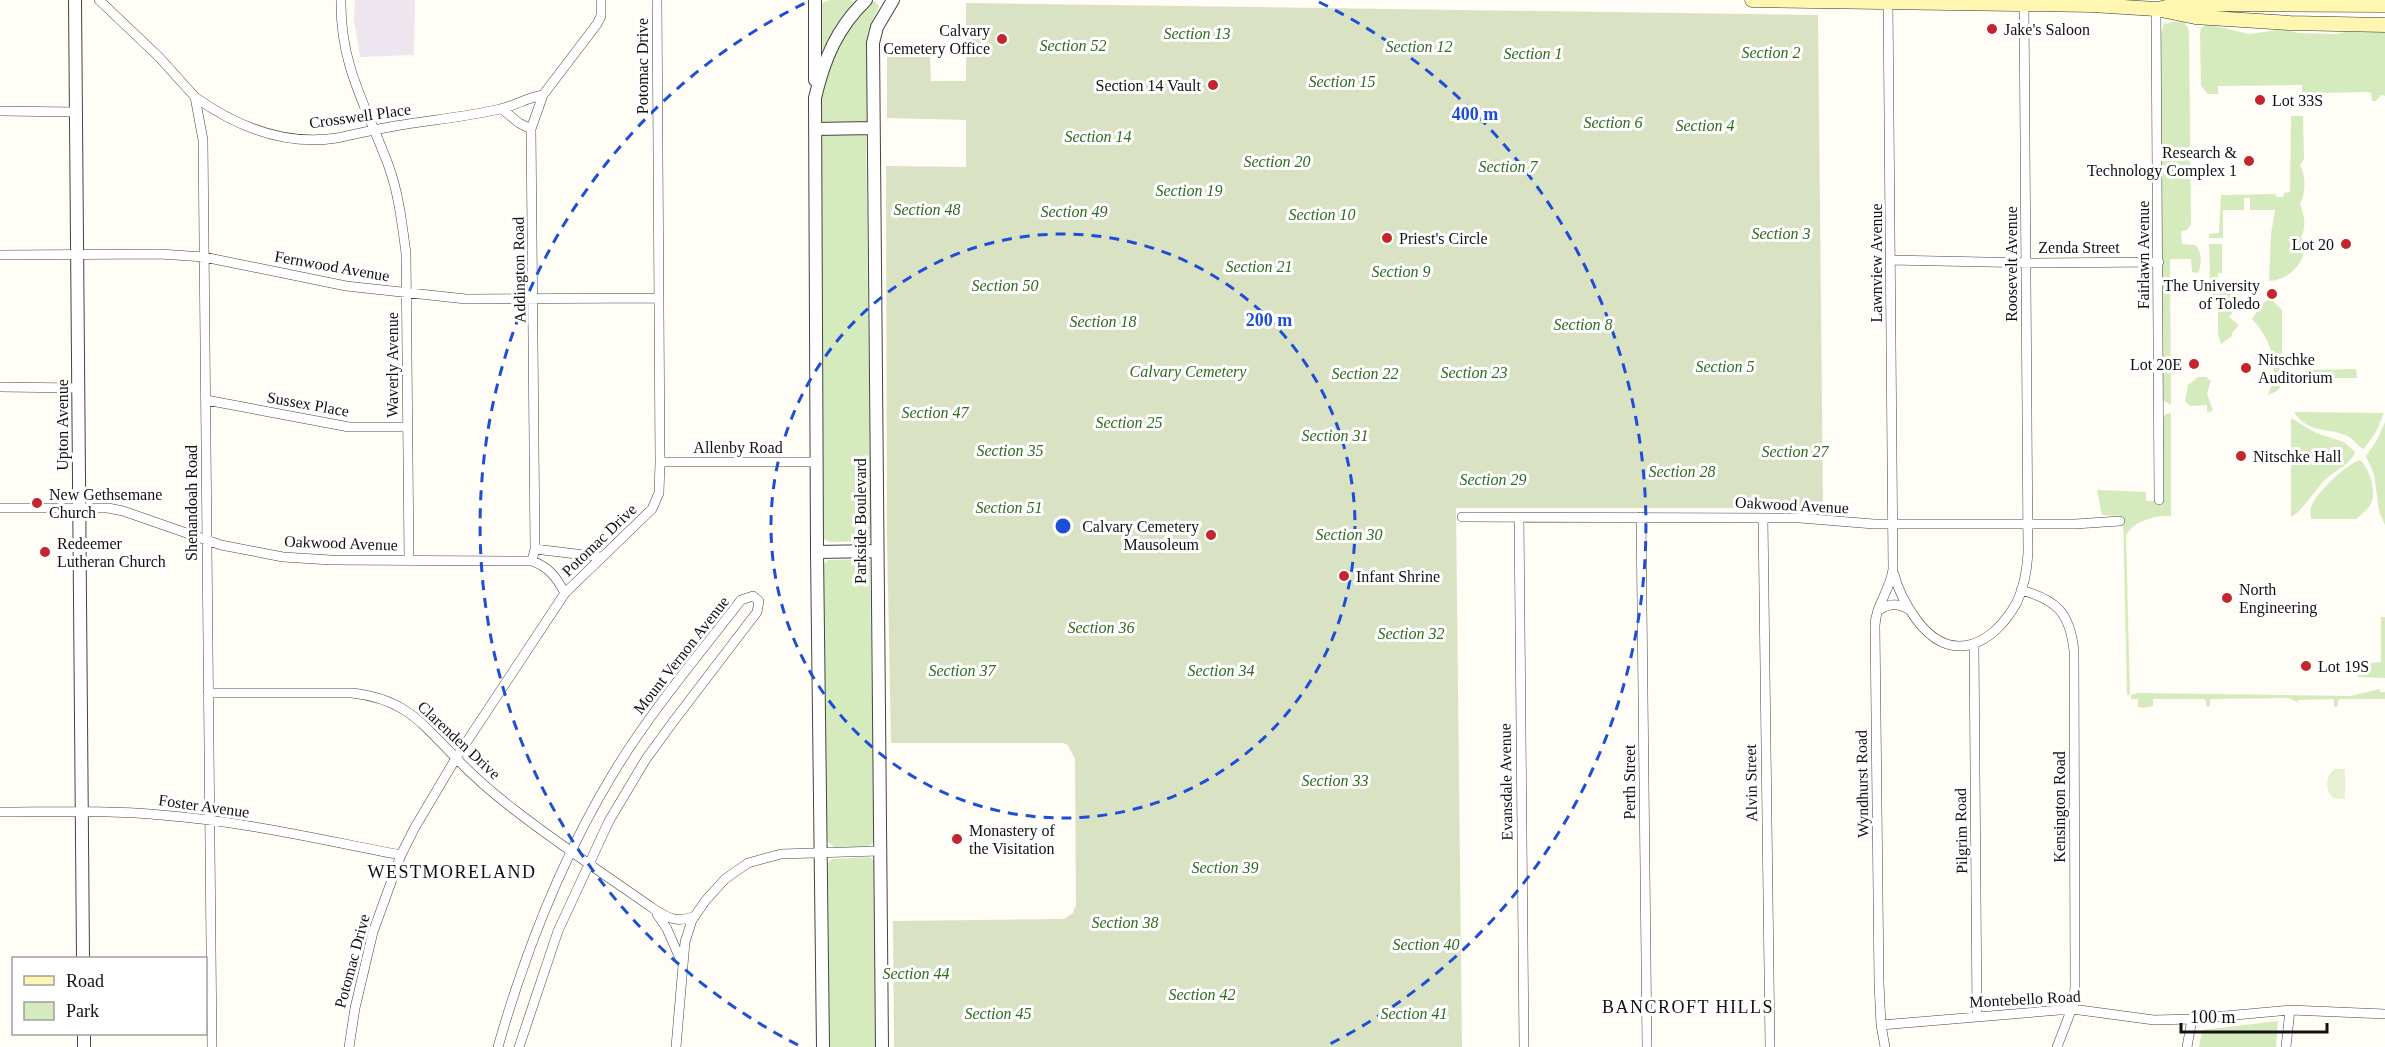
<svg xmlns="http://www.w3.org/2000/svg" width="2385" height="1047" viewBox="0 0 2385 1047" font-family="'Times New Roman',serif">
	<rect width="100%" height="100%" fill="#fffdf5"/>
	<!-- industrial -->
	<path fill="#eee6ef" d="M355 0H415L414 55 360 57 354 20Z"/>
	<!-- green -->
	<path fill="#d5ebbd" d="M830 0H851L854 3 836 26 822 51 820 7 824 2Z
		M875 1 879 6 868 32 867 122 823 124 820 120C822 82 832 46 858 17 863 11 868 4 875 1Z
		M2165 22 2167 24 2171 22H2183L2188 27 2189 33 2191 224 2187 230 2181 232 2182 244 2195 245C2202 250 2202 265 2198 273L2192 272 2191 259H2170L2171 405 2164 401 2162 395 2160 35Z
		M2207 24 2249 34 2285 29 2298 33 2337 34 2344 32H2385V96L2381 95 2376 101H2372L2371 93 2368 92 2316 93V99L2314 100 2302 94V85L2218 86V94H2208L2201 86 2200 33 2201 28Z
		M2291 116H2303L2304 159 2300 165C2306 177 2306 193 2300 204 2304 215 2307 226 2301 237 2302 240 2304 243 2304 246 2306 264 2286 281 2269 281L2271 234 2275 210H2250V198H2244V210H2223V238H2209V234L2219 233 2221 195 2275 194 2277 197H2283L2284 193 2290 192Z
		M866 132 871 537 866 541 830 542 824 539 822 536 821 135Z
		M2209 244H2222V273H2218L2217 280H2210Z
		M2210 283H2217V289H2222L2223 291H2236V308L2229 317 2239 325 2232 333V336L2221 344 2218 334V295H2210Z
		M2270 298 2282 310V385L2277 391 2268 395C2280 367 2272 340 2252 319L2262 304Z
		M2356 369 2357 378H2309L2307 387 2302 381 2303 374 2307 370Z
		M2198 377H2206L2211 381 2207 394 2213 410 2210 412H2207V405L2190 406 2185 401 2188 385Z
		M2294 412 2384 413 2376 432 2364 449C2357 446 2353 438 2345 435 2325 427 2309 434 2294 412Z
		M2171 413V516C2157 515 2134 520 2126 535L2130 695H2127L2123 516 2102 515 2097 490 2146 492V501H2162V419L2166 414Z
		M2291 418 2316 433 2344 442 2355 452C2352 463 2335 471 2327 478 2316 488 2302 512 2291 517Z
		M2385 422V525L2379 511 2374 474 2366 456 2377 440Z
		M2360 460C2369 468 2376 489 2372 501 2370 508 2362 514 2356 519H2311C2310 512 2310 507 2314 501 2320 490 2348 463 2360 460Z
		M868 559 870 562 874 840 872 844 866 847H834L826 840 823 565 828 560Z
		M2381 617H2385V678L2358 677V675H2364V666H2369V663L2381 662Z
		M2380 689V692H2385V699H2339L2337 707H2334V699L2298 700V702L2288 698 2210 699V706L2207 707 2205 699H2153V706L2143 708 2138 707V699H2131V695L2138 693 2350 696Z
		M870 857 874 861 876 1047H829L828 863 832 859Z
		M2278 1021 2276 1047H2199L2202 1030Z"/>
	<!-- cemetery -->
	<path fill="#d9e3c4" d="M966 3 1818 15 1823 508H1456L1462 1047H894L893 921 1064 919 1073 913 1076 905 1075 759 1068 745 1063 743H891L887 536 886 166 966 167V120L887 118V57H930L931 81H966Z"/>
	<!-- pitch -->
	<path fill="#e6f2cf" d="M2335 769H2345V799L2333 798C2325 790 2325 776 2335 769Z"/>
	<g fill="none" stroke-linecap="round" stroke-linejoin="round">
		<defs>
			<path id="minor" d="M99 0 159 57 195 97 203 140 212 1047
				M341 0C340 67 367 107 389 167 399 195 402 224 406 253L409 560
				M2156 9 2159 500
				M195 97C237 127 285 146 337 138 357 134 376 129 395 126 430 120 466 117 500 109 515 106 528 97 543 95
				M502 109 519 123 531 129
				M0 111 76 112
				M0 255 160 254 204 257 346 286 466 299 659 298
				M1890 260 2035 263 2159 262
				M0 387 78 388
				M206 400 349 427H407
				M660 462H816
				M0 508H108L123 511 221 545 283 557 331 560 532 561C549 567 556 577 565 593
				M1462 517 1800 518 1874 524H2075L2120 521
				M1519 517 1524 1047
				M1641 517 1647 1047
				M1763 518 1770 1047
				M535 549 601 557
				M532 561 535 549 531 129 543 95 597 24 601 16V0
				M1894 574C1898 591 1906 605 1916 619 1950 666 1993 646 2017 602 2024 587 2027 570 2028 553L2024 4
				M2021 590C2057 600 2070 613 2074 651L2075 986 2074 1003 2057 1047
				M1879 610C1890 603 1898 603 1910 610
				M1974 645 1977 1016
				M208 693H352C406 699 421 723 457 759 475 778 495 795 516 811 560 845 608 877 654 909 669 919 678 923 695 916
				M0 812C54 812 108 810 161 815 242 821 322 840 401 855
				M657 914 667 929 682 963
				M1881 1025 2072 1009 2154 1020 2192 1019 2290 1010 2385 1014
				M349 1047 355 1008 373 932 401 855 414 829 456 758 565 593 652 509 659 493 660 462 657 0
				M498 1047C525 952 563 856 614 772 651 711 698 656 741 600L753 596 759 601 757 612 673 722 646 759 609 821 558 931 519 1047
				M676 1047 685 942 692 920 706 900 725 879 748 863 781 854 879 851
				M1885 1047 1881 1025 1879 983 1875 626C1875 606 1891 589 1893 569L1888 2
				M2187 1047 2192 1019
				M2286 1047 2290 1010"/>
			<path id="tertiary" d="M75 0 83 958
				M815 80V0
				M815 129 873 128
				M817 552 877 551
				M84 1034V1047
				M823 1047 817 552 815 98C824 59 837 28 866 0
				M882 1047 873 43 877 27 893 0"/>
			<path id="secondary" d="M1752 0 2092 5 2156 9 2195 17 2290 23 2385 25
				M2158 9 2179 4 2385 5"/>
		</defs>
		<!-- minor casing -->
		<use href="#minor" stroke="#444" stroke-width="10"/>
		<!-- tertiary casing -->
		<use href="#tertiary" stroke="#444" stroke-width="14"/>
		<!-- secondary casing -->
		<use href="#secondary" stroke="#333" stroke-width="15"/>
		<!-- minor -->
		<use href="#minor" stroke="#fff" stroke-width="9"/>
		<!-- tertiary -->
		<use href="#tertiary" stroke="#fff" stroke-width="12"/>
		<!-- secondary -->
		<use href="#secondary" stroke="#fff6b0" stroke-width="14"/>
	</g>
	<!-- distance rings -->
	<g fill="none" stroke="#1d4ed8" stroke-width="3" stroke-dasharray="10 8">
		<circle cx="1063" cy="526" r="292"/>
		<path d="M798 1045A583 583 0 0 1 807 2M1319 2A583 583 0 0 1 1328 1045"/>
	</g>
	<!-- markers -->
	<g fill="#c4262e" stroke="#fff" stroke-width="2">
		<circle cx="1992" cy="29" r="6"/>
		<circle cx="1002" cy="39" r="6"/>
		<circle cx="1213" cy="85" r="6"/>
		<circle cx="2260" cy="100" r="6"/>
		<circle cx="2249" cy="161" r="6"/>
		<circle cx="1387" cy="238" r="6"/>
		<circle cx="2346" cy="244" r="6"/>
		<circle cx="2272" cy="294" r="6"/>
		<circle cx="2194" cy="364" r="6"/>
		<circle cx="2246" cy="368" r="6"/>
		<circle cx="2241" cy="456" r="6"/>
		<circle cx="37" cy="503" r="6"/>
		<circle cx="1211" cy="535" r="6"/>
		<circle cx="45" cy="552" r="6"/>
		<circle cx="1344" cy="576" r="6"/>
		<circle cx="2227" cy="598" r="6"/>
		<circle cx="2306" cy="666" r="6"/>
		<circle cx="957" cy="839" r="6"/>
	</g>
	<g text-anchor="middle" dominant-baseline="central" stroke-width="6" stroke-linejoin="round" paint-order="stroke">
		<!-- poi labels -->
		<g font-size="16" fill="#111" stroke="#fff" text-anchor="start">
			<text x="2004" y="29">Jake's Saloon</text>
			<text x="990" y="30" text-anchor="end">Calvary<tspan x="990" dy="18">Cemetery Office</tspan></text>
			<text x="1201" y="85" text-anchor="end">Section 14 Vault</text>
			<text x="2272" y="100">Lot 33S</text>
			<text x="2237" y="152" text-anchor="end">Research &amp;<tspan x="2237" dy="18">Technology Complex 1</tspan></text>
			<text x="1399" y="238">Priest's Circle</text>
			<text x="2334" y="244" text-anchor="end">Lot 20</text>
			<text x="2260" y="285" text-anchor="end">The University<tspan x="2260" dy="18">of Toledo</tspan></text>
			<text x="2258" y="359">Nitschke<tspan x="2258" dy="18">Auditorium</tspan></text>
			<text x="2182" y="364" text-anchor="end">Lot 20E</text>
			<text x="2253" y="456">Nitschke Hall</text>
			<text x="49" y="494">New Gethsemane<tspan x="49" dy="18">Church</tspan></text>
			<text x="1199" y="526" text-anchor="end">Calvary Cemetery<tspan x="1199" dy="18">Mausoleum</tspan></text>
			<text x="57" y="543">Redeemer<tspan x="57" dy="18">Lutheran Church</tspan></text>
			<text x="1356" y="576">Infant Shrine</text>
			<text x="2239" y="589">North<tspan x="2239" dy="18">Engineering</tspan></text>
			<text x="2318" y="666">Lot 19S</text>
			<text x="969" y="830">Monastery of<tspan x="969" dy="18">the Visitation</tspan></text>
		</g>
		<!-- park labels -->
		<g font-size="16" font-style="italic" fill="#2f6b1f" stroke="#fff">
			<text x="1197" y="33">Section 13</text>
			<text x="1073" y="45">Section 52</text>
			<text x="1419" y="46">Section 12</text>
			<text x="1771" y="52">Section 2</text>
			<text x="1533" y="53">Section 1</text>
			<text x="1342" y="81">Section 15</text>
			<text x="1613" y="122">Section 6</text>
			<text x="1705" y="125">Section 4</text>
			<text x="1098" y="136">Section 14</text>
			<text x="1277" y="161">Section 20</text>
			<text x="1508" y="166">Section 7</text>
			<text x="1189" y="190">Section 19</text>
			<text x="927" y="209">Section 48</text>
			<text x="1074" y="211">Section 49</text>
			<text x="1322" y="214">Section 10</text>
			<text x="1781" y="233">Section 3</text>
			<text x="1259" y="266">Section 21</text>
			<text x="1401" y="271">Section 9</text>
			<text x="1005" y="285">Section 50</text>
			<text x="1103" y="321">Section 18</text>
			<text x="1583" y="324">Section 8</text>
			<text x="1725" y="366">Section 5</text>
			<text x="1188" y="371">Calvary Cemetery</text>
			<text x="1474" y="372">Section 23</text>
			<text x="1365" y="373">Section 22</text>
			<text x="935" y="412">Section 47</text>
			<text x="1129" y="422">Section 25</text>
			<text x="1335" y="435">Section 31</text>
			<text x="1010" y="450">Section 35</text>
			<text x="1795" y="451">Section 27</text>
			<text x="1682" y="471">Section 28</text>
			<text x="1493" y="479">Section 29</text>
			<text x="1009" y="507">Section 51</text>
			<text x="1349" y="534">Section 30</text>
			<text x="1101" y="627">Section 36</text>
			<text x="1411" y="633">Section 32</text>
			<text x="962" y="670">Section 37</text>
			<text x="1221" y="670">Section 34</text>
			<text x="1335" y="780">Section 33</text>
			<text x="1225" y="867">Section 39</text>
			<text x="1125" y="922">Section 38</text>
			<text x="1426" y="944">Section 40</text>
			<text x="916" y="973">Section 44</text>
			<text x="1202" y="994">Section 42</text>
			<text x="998" y="1013">Section 45</text>
			<text x="1414" y="1013">Section 41</text>
		</g>
		<!-- street labels -->
		<g font-size="16" fill="#111" stroke="#fff">
			<text transform="translate(642 66) rotate(-90)">Potomac Drive</text>
			<text transform="translate(360 116) rotate(-8)">Crosswell Place</text>
			<text x="2079" y="247">Zenda Street</text>
			<text transform="translate(2143 255) rotate(-90)">Fairlawn Avenue</text>
			<text transform="translate(1876 263) rotate(-90)">Lawnview Avenue</text>
			<text transform="translate(2011 264) rotate(-90)">Roosevelt Avenue</text>
			<text transform="translate(332 266) rotate(10)">Fernwood Avenue</text>
			<text transform="translate(519 270) rotate(-91)">Addington Road</text>
			<text transform="translate(392 365) rotate(-90)">Waverly Avenue</text>
			<text transform="translate(308 404) rotate(10)">Sussex Place</text>
			<text transform="translate(62 425) rotate(-90)">Upton Avenue</text>
			<text x="738" y="447">Allenby Road</text>
			<text transform="translate(191 503) rotate(-90)">Shenandoah Road</text>
			<text transform="translate(1792 505) rotate(3)">Oakwood Avenue</text>
			<text transform="translate(860 521) rotate(-90)">Parkside Boulevard</text>
			<text transform="translate(599 540) rotate(-44)">Potomac Drive</text>
			<text transform="translate(341 543) rotate(2)">Oakwood Avenue</text>
			<text transform="translate(681 655) rotate(-52)">Mount Vernon Avenue</text>
			<text transform="translate(459 740) rotate(43)">Clarenden Drive</text>
			<text transform="translate(1506 782) rotate(-91)">Evansdale Avenue</text>
			<text transform="translate(1629 782) rotate(-90)">Perth Street</text>
			<text transform="translate(1751 783) rotate(-91)">Alvin Street</text>
			<text transform="translate(1862 784) rotate(-91)">Wyndhurst Road</text>
			<text transform="translate(204 806) rotate(8)">Foster Avenue</text>
			<text transform="translate(2059 807) rotate(-90)">Kensington Road</text>
			<text transform="translate(1961 831) rotate(-91)">Pilgrim Road</text>
			<text transform="translate(352 961) rotate(-75)">Potomac Drive</text>
			<text transform="translate(2025 999) rotate(-3)">Montebello Road</text>
		</g>
		<!-- neighbourhood labels -->
		<g font-size="18" letter-spacing="1.5" fill="#111" stroke="#fff">
			<text x="452" y="872">WESTMORELAND</text>
			<text x="1688" y="1007">BANCROFT HILLS</text>
		</g>
	</g>
	<circle cx="1063" cy="526" r="9" fill="#1d4ed8" stroke="#fff" stroke-width="3"/>
	<g font-size="18" text-anchor="middle" font-weight="bold" fill="#1d4ed8" stroke="#fff" stroke-width="6" stroke-linejoin="round" paint-order="stroke">
		<text x="1475" y="120">400 m</text>
		<text x="1269" y="326">200 m</text>
	</g>
	<!-- legend -->
	<rect x="12" y="957" width="195" height="78" fill="#ffffff" stroke="#a0a0a0" stroke-width="1.5"/>
	<rect x="24" y="976" width="30" height="9" fill="#fff6b0" stroke="#a0a0a0" stroke-width="1.5"/>
	<text x="66" y="987" font-size="18" fill="#111111">Road</text>
	<rect x="24" y="1002" width="30" height="18" fill="#d5ebbd" stroke="#a0a0a0" stroke-width="1.5"/>
	<text x="66" y="1017" font-size="18" fill="#111111">Park</text>
	<!-- scale -->
	<path d="M2181 1023v9h146v-9" fill="none" stroke="#111111" stroke-width="3"/>
	<text x="2190" y="1023" font-size="18" fill="#111111" stroke="#ffffff" stroke-width="4.5" paint-order="stroke">100 m</text>
</svg>
